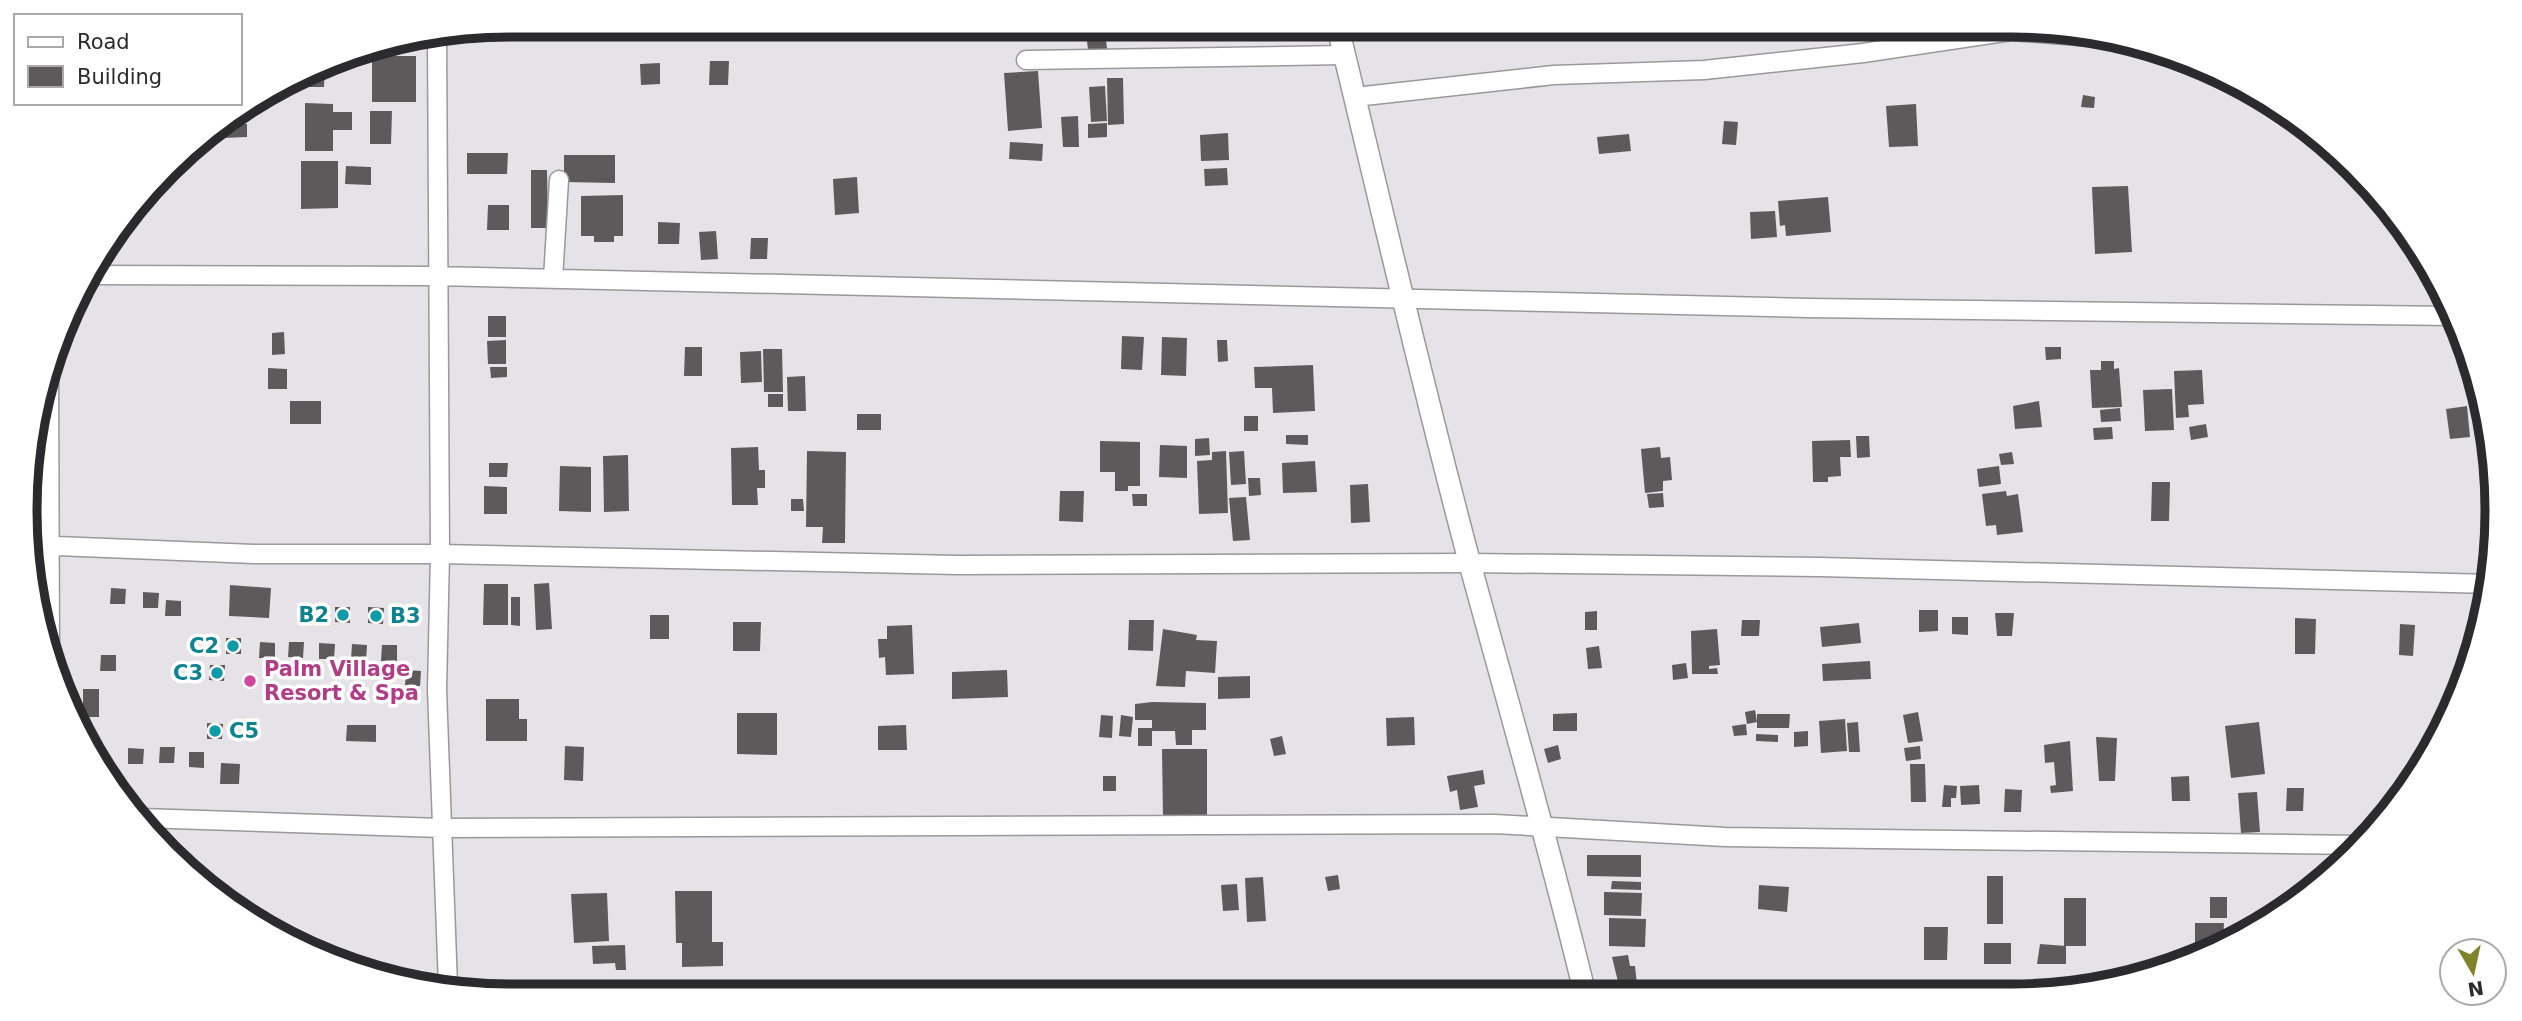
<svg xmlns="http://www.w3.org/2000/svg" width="2522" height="1021" viewBox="0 0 2522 1021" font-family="'DejaVu Sans',sans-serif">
	<rect width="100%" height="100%" fill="#e5e3e8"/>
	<!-- building -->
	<path fill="#5e5a5c" d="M1085 24H1106L1107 37 1093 38 1092 27 1085 28Z
		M1133 24H1156L1157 37 1134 39Z
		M1106 40 1108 57 1089 58 1087 41Z
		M372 56H416V102H372Z
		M710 61H729L728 85H709Z
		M660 63V84L641 85 640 64Z
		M325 64 324 87H299V75Z
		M1038 71 1042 128 1008 131 1004 73Z
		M1107 78H1123L1124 124 1108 125Z
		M1105 86 1107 121 1091 122 1089 87Z
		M2083 95 2095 97 2094 108 2081 107Z
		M305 103 333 104V112H352V130H333V151H305Z
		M1916 104 1918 146 1889 147 1886 106Z
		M370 111H392L391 144H370Z
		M1078 116 1079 147H1063L1061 117Z
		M1724 121 1738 122 1736 145 1722 144Z
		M1107 123V137L1088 138V124Z
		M223 124H247V137L223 138Z
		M1228 133 1229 160 1201 161 1200 135Z
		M1629 134 1631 151 1599 154 1597 137Z
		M1010 142 1043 144 1042 161 1009 159Z
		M467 153H508L507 174H467Z
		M564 155H615V183L564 182Z
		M301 161H338V208L301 209Z
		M346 166 371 167V185L345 184Z
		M1227 168 1228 185 1205 186 1204 169Z
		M531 170H547L548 228H531Z
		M857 177 859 213 835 215 833 179Z
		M2128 186 2132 252 2095 254 2092 187Z
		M623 195V236H614V242H594V236H581V196Z
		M1828 197 1831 232 1786 236 1785 225 1780 226 1778 201Z
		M488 205H509V230H487Z
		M1775 211 1777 237 1751 239 1750 212Z
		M658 222 680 223 679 244H658Z
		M716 231 718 259 701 260 699 232Z
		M751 238H768L767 259H750Z
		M488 316H506V337H488Z
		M284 332 285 354 272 355V333Z
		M1122 336 1144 337 1142 370 1121 369Z
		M1162 337 1187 338 1186 376 1161 375Z
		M506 340V364H488L487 341Z
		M1217 340H1227L1228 361 1218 362Z
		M685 347H702V376H684Z
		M2045 347H2061V359L2046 360Z
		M763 349H782L783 392H764Z
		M761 351 762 382 741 383 740 352Z
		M2101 361H2114V369L2119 368 2122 407 2092 408 2090 370H2101Z
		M1313 365 1315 411 1273 413 1272 388H1255L1254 367Z
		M490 367H507V377L491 378Z
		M268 368 287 369V389H268Z
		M2202 370 2204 404 2188 405 2189 417 2176 418 2174 371Z
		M805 376 806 411H788L787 377Z
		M2172 389 2174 430 2145 431 2143 390Z
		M768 394H783V407H768Z
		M290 401H321V424H290Z
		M2039 401 2042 427 2015 429 2013 406Z
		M2467 406 2470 437 2450 439 2446 409Z
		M2120 408 2121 421 2101 422 2100 410Z
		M857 414H881V430H857Z
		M1244 416H1258V431H1244Z
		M2206 424 2208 437 2191 440 2189 427Z
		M2112 427 2113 439 2094 440 2093 428Z
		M1286 435H1308V445L1286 444Z
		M1856 436H1869L1870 457 1857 458Z
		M1209 438 1210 455 1195 456V439Z
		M1850 440 1851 457H1840L1841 476 1828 477V482H1813L1812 441Z
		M1100 441 1140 442V486H1128V491H1115V472H1100Z
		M1160 445 1187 446V478L1159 477Z
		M758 447 759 470H765V488H757L758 505H732L731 448Z
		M1660 447 1661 458 1670 457 1672 480 1663 481V491L1645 493 1641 449Z
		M807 451 846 452 845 543H822L823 527H806Z
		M1226 451 1228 513 1199 514 1197 461 1212 460V452Z
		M1244 451 1246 484 1231 485 1229 452Z
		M2012 452 2014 464 2001 465 1999 454Z
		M628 455 629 511 604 512 603 456Z
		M1315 461 1317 492 1283 493 1282 463Z
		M489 463H508L507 477H489Z
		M560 466 591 467V512L559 511Z
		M1999 466 2001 484 1979 487 1977 469Z
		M1248 478H1260L1261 495 1249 496Z
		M2152 482H2170L2169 521H2151Z
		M1368 484 1370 522 1351 523 1350 485Z
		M484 486 507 487V514H484Z
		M1060 491H1084L1083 522 1059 521Z
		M2006 491 2007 496 2018 494 2023 532 1997 535 1996 525 1986 526 1982 494Z
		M1663 493 1664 507 1649 508 1647 494Z
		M1132 494H1147V506H1133Z
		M1246 497 1250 540 1233 541 1229 498Z
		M791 499H803L804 511H791Z
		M549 583 552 629 536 630 534 584Z
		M484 584H508V625H483Z
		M230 585 271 588 269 618 229 616Z
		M111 588 126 589 125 604H110Z
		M143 592 159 593 158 608H143Z
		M511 597H520V626L511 625Z
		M166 600 181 601V616H165Z
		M306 606 321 607V622H306Z
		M335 607H350V623L335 622Z
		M368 607 384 608 383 624 368 623Z
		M398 608H413V624L398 623Z
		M1919 610H1938V631L1919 632Z
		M1597 611V630H1585V612Z
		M1995 613H2014L2012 636H1997Z
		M650 615H669V639H650Z
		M1952 617H1968V635L1952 634Z
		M2295 618 2316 619 2315 654H2295Z
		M1129 620H1154L1153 651 1128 650Z
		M1742 620H1760L1759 636H1741Z
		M733 622H761L760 651H733Z
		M1859 623 1861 643 1822 647 1820 627Z
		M2400 624 2415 625 2413 656 2399 655Z
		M912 625 914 674 886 675 885 657 879 658 878 639H887V626Z
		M1163 629 1197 635 1196 640 1217 641 1215 673 1186 671 1185 687 1156 686Z
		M1717 629 1720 665 1709 666V669L1717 668 1718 674H1692L1691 631Z
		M226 638H241V654H226Z
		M260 642 275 643V658H259Z
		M289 642H304L303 658 288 657Z
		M319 643 335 644 334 659H319Z
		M352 644 367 645 366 661 351 660Z
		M382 645H397V661H381Z
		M1599 646 1602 668 1588 669 1586 648Z
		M101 655H116V671H100Z
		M1870 661 1871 679 1823 681 1822 664Z
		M1686 663 1688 678 1673 680 1672 665Z
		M210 665H225L224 681 209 680Z
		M406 670 421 671 420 686H405Z
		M1007 670 1008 697 952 699V672Z
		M1250 676V698L1218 699V677Z
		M83 689H99V717H83Z
		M486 699H519V719H527V741H486Z
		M1152 702 1206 703V730H1192V745H1176L1175 731H1152V720H1135V704Z
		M1755 710 1757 722 1747 724 1745 712Z
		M1918 712 1923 741 1908 743 1903 715Z
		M737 713H777V755L737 754Z
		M1577 713V731H1553V714Z
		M1757 714H1790L1789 728H1757Z
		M1101 715 1113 716 1112 738 1099 737Z
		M1121 715 1133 717 1131 737 1119 736Z
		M1414 717 1415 745 1387 746 1386 718Z
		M1845 719 1847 751 1821 753 1819 721Z
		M1858 722 1860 752H1849L1847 723Z
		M2259 722 2265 774 2231 778 2225 726Z
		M207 723 223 724 222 739H207Z
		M1746 724 1747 735 1734 736 1732 726Z
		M347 725H376V742L346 741Z
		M906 725 907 750H878V726Z
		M1138 728H1152V746H1138Z
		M1808 731V746L1794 747V732Z
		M1756 734 1778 735V742L1756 741Z
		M1282 736 1286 754 1274 756 1270 739Z
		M2096 737 2117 738 2115 781H2099Z
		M2070 741 2073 791 2051 793 2050 786 2056 785 2054 762 2045 763 2044 745Z
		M1558 745 1561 759 1548 763 1544 749Z
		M565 746 584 747 583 781 564 780Z
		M1920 746 1921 759 1906 761 1904 748Z
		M160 747H175L174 763H159Z
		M128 748 144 749 143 764H128Z
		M1162 749H1207V818L1163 819Z
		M189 752H204V768L189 767Z
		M221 763 240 764 239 784H220Z
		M1910 764H1925L1926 802H1911Z
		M100 765 115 766 114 781 106 780Z
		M1483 770 1485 784 1474 786 1478 807 1460 810 1457 790 1450 792 1447 776Z
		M1103 776H1116V791H1103Z
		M2189 776 2190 801H2172L2171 777Z
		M1944 785 1957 786 1956 798H1951V807H1942Z
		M1979 785 1980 804 1961 805 1960 786Z
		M2287 788H2304L2303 811H2286Z
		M2005 789 2022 790 2021 812H2004Z
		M2257 792 2260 832 2241 833 2238 793Z
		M1587 855H1641V877L1587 876Z
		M1338 875 1340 889 1328 891 1325 877Z
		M1987 876H2003V924H1987Z
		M1263 877 1266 921 1247 922 1245 878Z
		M1612 881 1641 882V890L1611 889Z
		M1237 884 1239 910 1223 911 1221 885Z
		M1759 885 1789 887 1787 912 1758 909Z
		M675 891H712V942H723V966L682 967V943H676Z
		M1604 892 1642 893 1641 916 1604 915Z
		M607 893 609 941 574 943 571 894Z
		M2210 897H2227V918H2210Z
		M2064 898H2086V946H2064Z
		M1609 918 1646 919 1645 947 1609 946Z
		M2195 923H2224L2223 943 2197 960 2195 959Z
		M1924 927H1948L1947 960H1924Z
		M1984 943H2011V964H1984Z
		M2040 944 2066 946V964H2037Z
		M625 945 626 970H616L615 963 593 964 592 946Z
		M1628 955 1630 966H1635L1637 984 1619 986 1612 957Z"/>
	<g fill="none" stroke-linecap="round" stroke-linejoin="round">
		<defs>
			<path id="minor" d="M437 37 440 554 437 690 448 986
				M1026 60 1345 55
				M1355 97 1554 75 1704 70 1863 53 2011 31 2079 36
				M86 275 436 276 1808 308 2455 316
				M553 279 559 180
				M49 361 50 657
				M32 545 254 554H440L957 565 1470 563 1820 567 2491 584
				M142 818 441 828 1495 824 1725 837 2359 845"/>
			<path id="tertiary" d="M1337 24C1381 205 1422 385 1470 564 1509 707 1550 849 1585 994"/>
		</defs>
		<!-- minor casing -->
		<use href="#minor" stroke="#99989c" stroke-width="21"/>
		<!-- tertiary casing -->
		<use href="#tertiary" stroke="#99989c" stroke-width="24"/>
		<!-- minor -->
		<use href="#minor" stroke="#fff" stroke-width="18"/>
		<!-- tertiary -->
		<use href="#tertiary" stroke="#fff" stroke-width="21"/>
	</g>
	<!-- markers -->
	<g fill="#0f9aa8" stroke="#fff" stroke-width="2.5">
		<circle cx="343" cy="615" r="7"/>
		<circle cx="376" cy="616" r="7"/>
		<circle cx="233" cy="646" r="7"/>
		<circle cx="217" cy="673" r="7"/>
		<circle cx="215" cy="731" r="7"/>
	</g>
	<circle fill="#d1479c" stroke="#fff" stroke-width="2.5" cx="250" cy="681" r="7"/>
	<g text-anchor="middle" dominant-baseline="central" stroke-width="7" stroke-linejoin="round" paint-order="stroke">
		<!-- culture labels -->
		<g font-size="21" font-weight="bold" fill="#0d838f" stroke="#fff" text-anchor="end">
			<text x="329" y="615">B2</text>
			<text x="390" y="616" text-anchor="start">B3</text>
			<text x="219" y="646">C2</text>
			<text x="203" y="673">C3</text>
			<text x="229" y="731" text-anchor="start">C5</text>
		</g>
		<!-- hotel labels -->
		<g font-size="21" font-weight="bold" fill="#b23c85" stroke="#fff" text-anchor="start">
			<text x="264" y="669">Palm Village<tspan x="264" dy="24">Resort &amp; Spa</tspan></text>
		</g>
	</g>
	<!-- crop -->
	<path d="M0 0H2522V1021H0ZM510 37H2012A473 473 0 0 1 2485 510V511A473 473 0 0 1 2012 984H510A473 473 0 0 1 37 511V510A473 473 0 0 1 510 37Z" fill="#fff" fill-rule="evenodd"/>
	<path fill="none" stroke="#2b2a2c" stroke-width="9" d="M510 37H2012A473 473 0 0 1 2485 510V511A473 473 0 0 1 2012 984H510A473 473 0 0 1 37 511V510A473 473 0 0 1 510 37Z"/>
	<!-- legend -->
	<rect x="14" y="14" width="228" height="91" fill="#ffffff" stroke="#aaaaab" stroke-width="2"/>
	<rect x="28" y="37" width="35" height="10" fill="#ffffff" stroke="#aaaaab" stroke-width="2"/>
	<text x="77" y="49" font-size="21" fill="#2b2a2c">Road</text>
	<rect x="28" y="66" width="35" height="21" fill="#5e5a5c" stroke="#aaaaab" stroke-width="2"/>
	<text x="77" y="84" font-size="21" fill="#2b2a2c">Building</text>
	<!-- north arrow -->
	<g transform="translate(2473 972) rotate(171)"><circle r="33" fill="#ffffff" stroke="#aaaaab" stroke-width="2"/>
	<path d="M0-5L12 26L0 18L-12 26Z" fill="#80822c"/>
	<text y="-10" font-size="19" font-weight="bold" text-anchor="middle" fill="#2b2a2c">N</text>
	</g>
</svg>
